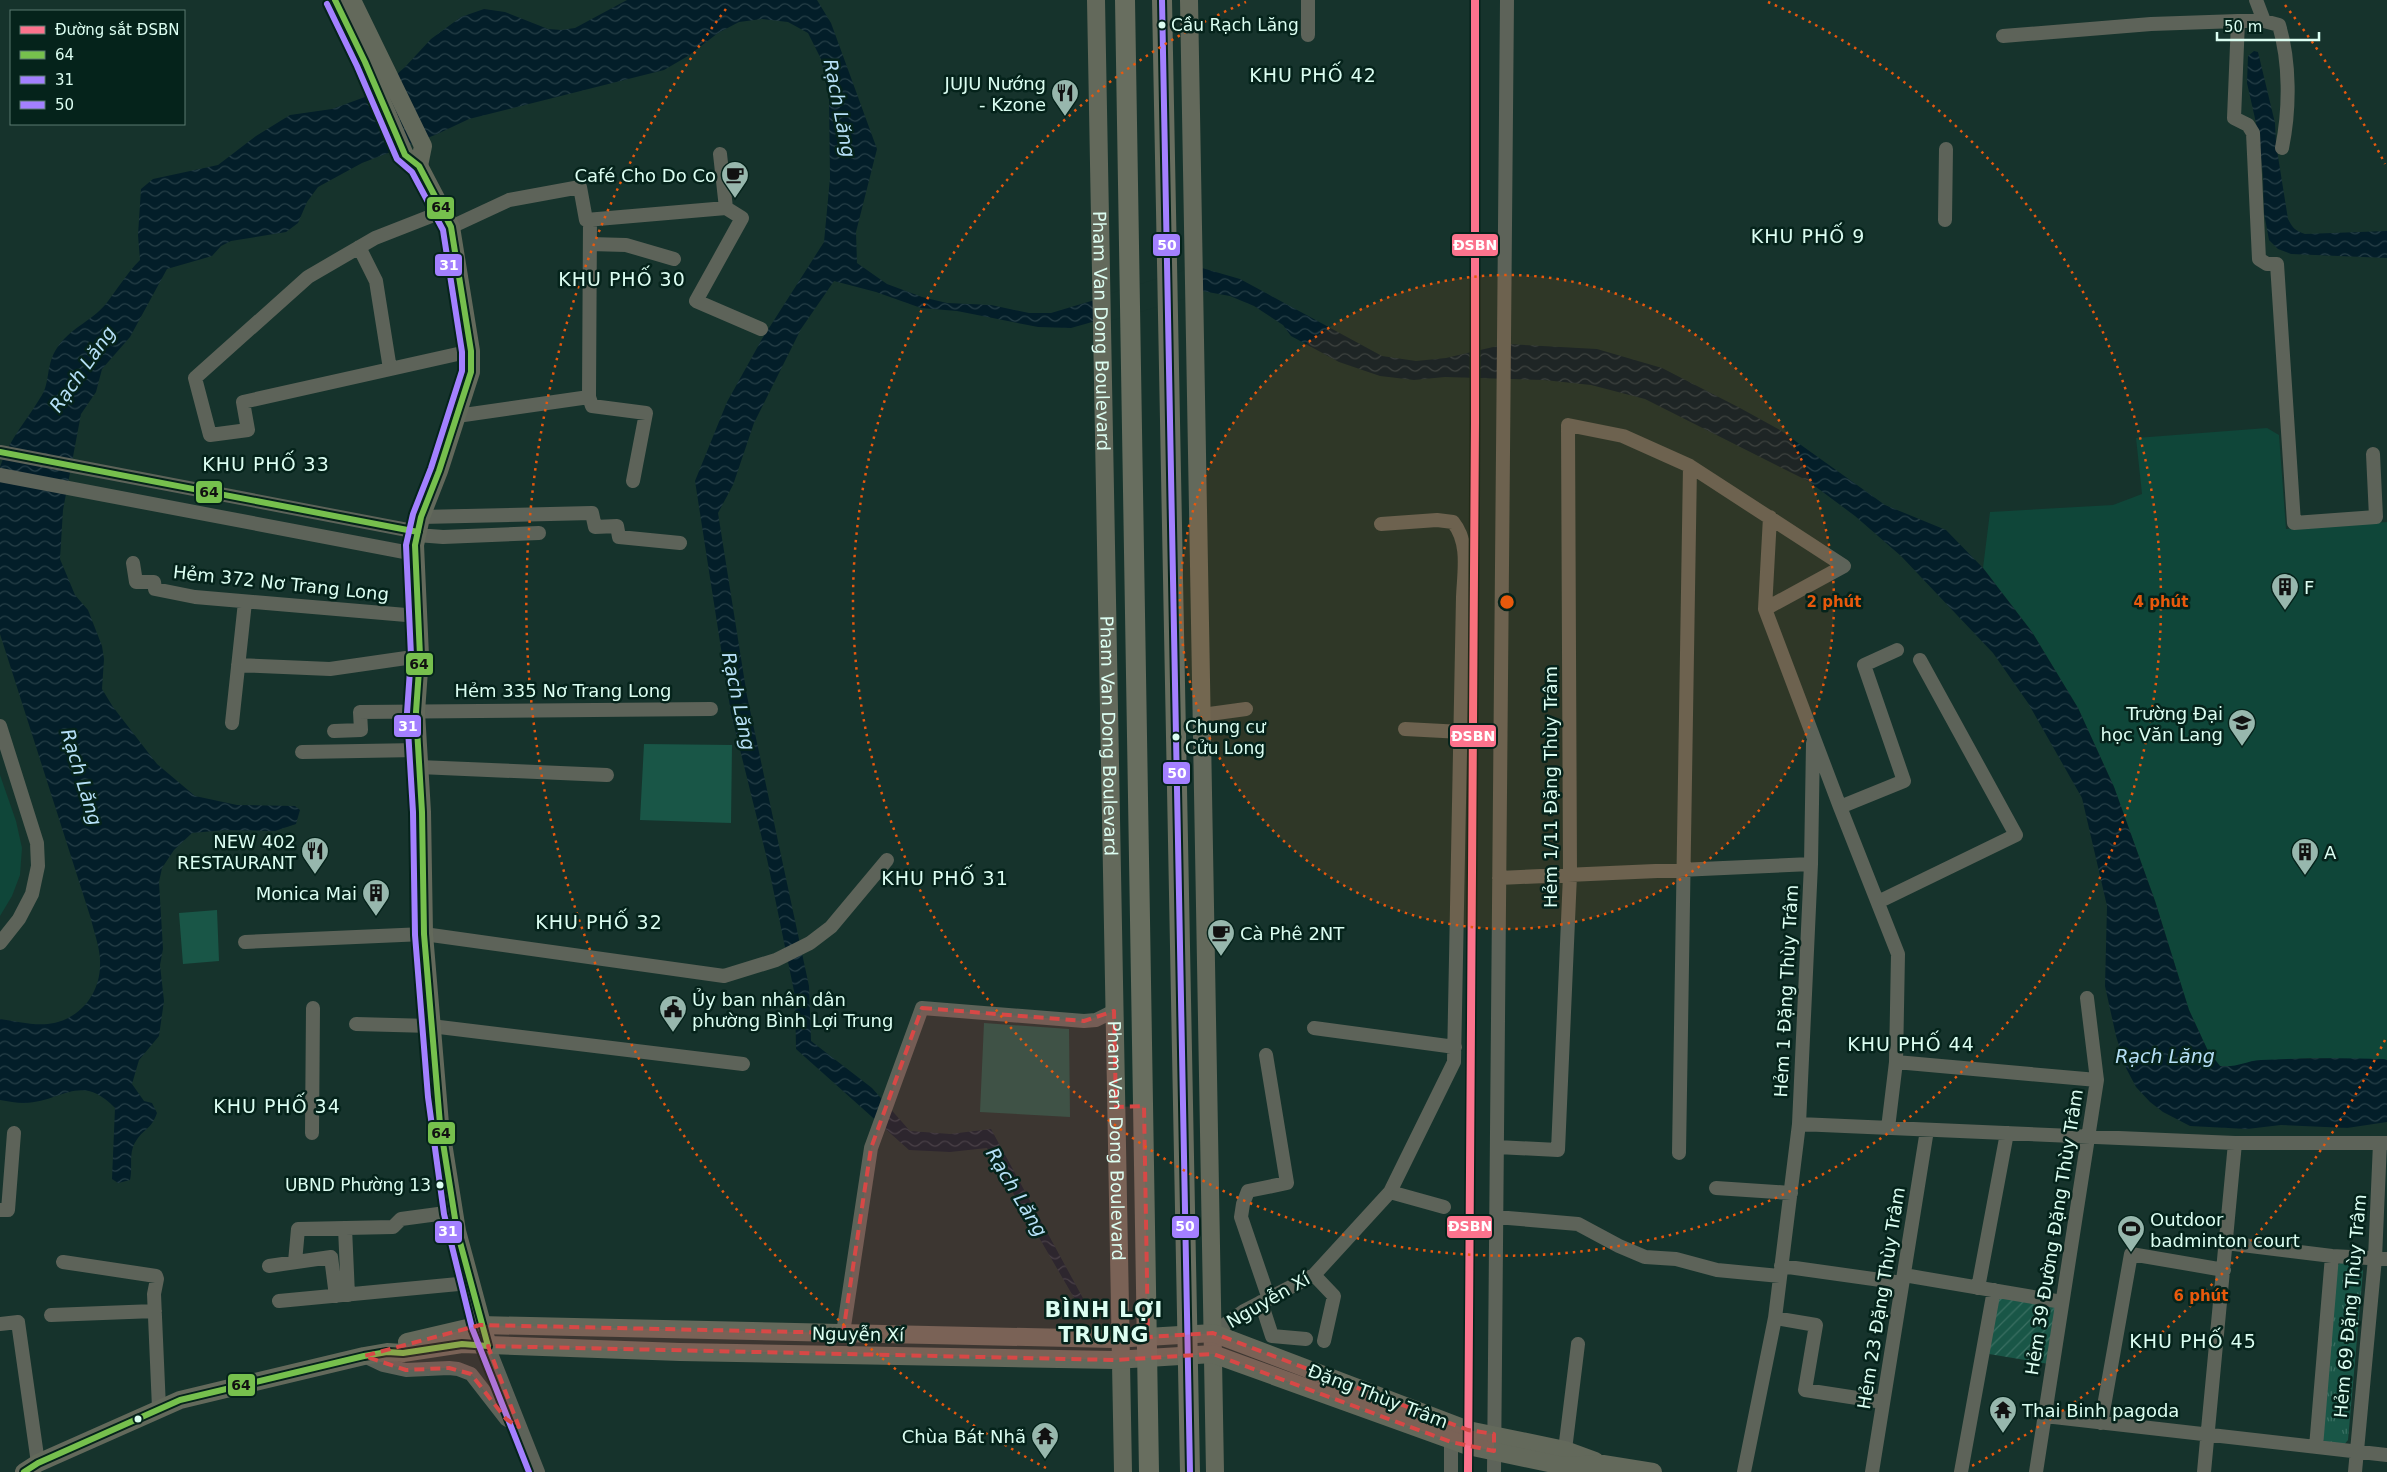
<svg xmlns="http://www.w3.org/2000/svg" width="2387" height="1472" viewBox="0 0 2387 1472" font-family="'DejaVu Sans',sans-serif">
	<defs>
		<pattern id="grass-tufts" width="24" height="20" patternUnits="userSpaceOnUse" patternTransform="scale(1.25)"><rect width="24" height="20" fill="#195647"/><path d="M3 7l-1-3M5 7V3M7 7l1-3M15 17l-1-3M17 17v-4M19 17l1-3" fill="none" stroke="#3a6f62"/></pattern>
		<pattern id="garden-furrows" width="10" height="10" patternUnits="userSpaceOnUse" patternTransform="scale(1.25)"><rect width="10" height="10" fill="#195647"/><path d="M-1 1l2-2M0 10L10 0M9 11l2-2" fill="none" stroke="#3a6f62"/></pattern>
		<pattern id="water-waves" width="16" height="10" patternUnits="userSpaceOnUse" patternTransform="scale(1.25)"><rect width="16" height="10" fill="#031e29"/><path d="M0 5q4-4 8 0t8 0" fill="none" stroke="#274048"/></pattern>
	</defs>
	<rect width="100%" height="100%" fill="#16332c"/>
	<!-- built -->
	<path fill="#0f4639" d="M2267 428 2279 435 2286 529 2387 522V1060L2312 1058 2255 1061 2234 1067 2220 1066 2208 1051 2189 1010 2155 901 2114 787 2078 708 2032 632 1983 568 1990 512 2113 505 2142 494 2136 438Z
		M0 775 16 821 22 848 20 875 12 896 0 916Z"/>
	<!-- grass -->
	<path fill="url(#grass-tufts)" d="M2342 1261 2358 1263 2363 1271 2348 1440 2343 1446 2326 1445 2322 1438 2337 1266Z"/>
	<!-- garden -->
	<path fill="url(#garden-furrows)" d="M1995 1291 2060 1303 2049 1364 1983 1353Z"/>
	<!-- pitch -->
	<path fill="#195647" d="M644 744 732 745 731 823 640 820Z
		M217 910 219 961 183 964 179 913Z
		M984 1023 1069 1029 1070 1117 980 1112Z"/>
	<!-- water -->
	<path fill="url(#water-waves)" d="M627 0H817L831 23 877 149 856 232 857 263 887 284 922 297 947 303 991 305 1029 313H1051L1202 268 1240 279 1382 356 1416 361 1446 358 1506 344 1597 349 1662 368 1740 408 1780 430 1885 505 1946 530 1983 568 2032 632 2078 708 2114 787 2155 901 2189 1010 2208 1051 2220 1066C2237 1068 2245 1061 2261 1060 2302 1058 2343 1058 2384 1059L2387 1060V1122L2347 1128 2281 1125 2247 1129 2190 1126 2163 1112 2150 1102 2136 1087 2126 1068 2116 1036 2105 986 2107 906 2082 798 2028 703 1993 653 1901 556 1855 516 1808 481 1645 399 1591 385 1544 380 1445 377 1414 380 1380 376 1339 362 1291 336 1283 325 1254 306 1230 296 1202 291 1071 328 1038 327 957 311 921 308 876 292 834 281 801 329 754 423 733 485 718 513 747 696 809 986 811 1041 872 1088 910 1131 950 1134 991 1129 1085 1302 1080 1308 987 1148 950 1152 909 1150 796 1049 795 996 767 859 731 713 695 481 727 402 762 339 824 242 830 178 829 98 821 59 808 33 788 22 762 19 739 22 718 33 688 56 664 70 469 119 435 135 362 163 318 187 307 202 298 223 286 232 231 241 221 246 212 256 167 269 130 337 102 369 96 392 81 414 63 510 60 559 75 595 88 610 102 646 104 659 102 689 113 707 157 764 195 796 237 805 295 806 300 810 296 824 275 831 225 830 192 833 174 850 162 868 159 882 163 949 160 965 164 1001 159 1036 139 1060 132 1084 144 1101 152 1103 157 1113C151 1130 144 1128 136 1141 128 1153 133 1167 130 1180L118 1183 112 1179 115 1108C80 1072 63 1102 24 1103 16 1103 8 1101 0 1100V1019C16 1021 37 1027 54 1023 82 1017 100 992 100 965 101 950 94 933 91 919L0 634V467C9 439 28 419 42 395 50 382 46 364 57 348 69 329 90 322 105 305 117 290 126 274 140 260L138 235 141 189 153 179 218 165 256 136 290 115 332 109 376 93 405 67 431 39 461 17 484 9 505 12 548 29 561 30 575 28Z
		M2254 51 2258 52 2275 123 2276 144 2288 219C2292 227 2295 231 2305 234L2387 231V258L2291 254 2278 249 2269 240 2264 213 2263 175 2258 132 2247 83 2248 56Z"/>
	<!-- pier -->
	<path fill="#16332c" d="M1201 265V294L1096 325 1095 298Z"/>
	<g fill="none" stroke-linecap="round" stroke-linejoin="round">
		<!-- minor -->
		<path stroke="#5d6359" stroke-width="14" d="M2256 0 2264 21H2238L2234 118 2248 125 2253 133 2259 259 2267 264H2277L2294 523 2376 517 2373 454
			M2264 21 2279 25C2290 62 2290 109 2282 148
			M1308 35V0
			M2003 36 2151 24 2238 21
			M720 154 726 208
			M444 211 375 238 308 277 195 378 210 435 248 430 243 402 471 351
			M590 220 589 397 592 406 646 413 633 481
			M1945 220 1946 149
			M451 227 509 200 580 187 586 220 726 208 742 218 696 301 761 329
			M590 244 626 245 674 259
			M359 247 376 281 390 369
			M457 416 589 397
			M0 452 418 532
			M0 475 415 554
			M421 517 592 513 595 527 617 526 619 537 680 543
			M1770 517 1765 609 1840 807 1898 954 1896 1062 2097 1080
			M417 535 443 537 539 533
			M133 563 136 582H154L155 589 195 597 418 616
			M238 665 330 669 420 656
			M1202 715 1246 709
			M232 723 245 602
			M0 726 37 843 38 866 32 894 19 919 0 943
			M1405 729 1462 732
			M334 731 361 730 360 712 711 709
			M302 752 418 750
			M419 767 607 775
			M1840 807 1904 781 1864 665 1897 650
			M1499 878 1811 864
			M1878 902 2016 835 1920 660
			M245 942 424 934 724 976 776 960 810 943 831 927 887 860
			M356 1024 431 1026 743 1064
			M1314 1028 1455 1047
			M1266 1055 1287 1183 1248 1191 1243 1204 1241 1217 1269 1299
			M1799 1124 2235 1143H2387
			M1888 1128 1896 1062
			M312 1133 313 1008
			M1497 1147 1558 1150 1570 875 1568 425 1623 436 1690 466 1844 566 1765 609
			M1679 1153 1690 466
			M1716 1188 1791 1193
			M1390 1192 1444 1207
			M0 1210H8L14 1133
			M1496 1217 1578 1224 1619 1246 1645 1257 1676 1259 1717 1270 1780 1276
			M345 1228 348 1295
			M2226 1243 2332 1256 2387 1259
			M63 1262 156 1276 157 1279 154 1294 159 1408
			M295 1262 298 1229 393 1227 401 1219 453 1212
			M269 1266 331 1257 336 1296
			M1781 1266 1902 1283
			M1314 1275 1334 1296 1324 1341
			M1904 1275 2062 1302
			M1978 1288 2007 1133
			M279 1301 469 1283
			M1261 1302 1272 1336 1306 1339
			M51 1315 155 1311
			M1775 1318 1816 1325 1805 1390 1883 1402
			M0 1324 18 1322 38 1463
			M843 1333 871 1148 922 1008 1084 1021 1096 1020 1114 1011
			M1213 1333 1244 1311 1314 1275 1390 1192 1454 1062 1463 597C1464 572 1470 543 1453 522L1437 520 1381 524
			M488 1346 538 1472
			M364 1356 383 1365 406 1370 449 1368 458 1369 471 1374 506 1419 519 1427
			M2045 1416 2387 1455
			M2101 1423 2131 1254 2224 1270
			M1451 1442V1472
			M2316 1447 2332 1256
			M1565 1450 1578 1344
			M1494 1472 1507 0
			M1744 1472 1775 1318 1799 1124 1811 864 1813 743
			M1872 1472 1927 1130
			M1961 1472 1994 1290
			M2036 1472 2097 1080 2087 998
			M2204 1472 2235 1143
			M2355 1472 2375 1258 2380 1143"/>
		<!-- major -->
		<g stroke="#63695b" stroke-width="18">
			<path d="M335 0 365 62 405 155 419 166 451 227 471 351V372L439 471 421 517 415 545 420 656 416 712 422 812 424 934 440 1124 457 1231 488 1346"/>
			<path d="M352 0 423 146 419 166"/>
			<path id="s1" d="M1096 0 1123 1472"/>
			<path d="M1189 0 1215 1472"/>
			<path d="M407 1342 480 1325 1114 1339 1213 1333 1468 1430 1565 1450 1595 1461"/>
			<path d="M24 1472 38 1463 180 1400 364 1356 387 1352 403 1353 462 1344 680 1352 1115 1360 1213 1354 1468 1446 1563 1466 1603 1464 1653 1472"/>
		</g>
		<!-- highway -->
		<path stroke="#686e5f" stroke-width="20" d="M1125 0 1149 1472
			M1162 0 1190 1472"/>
		<defs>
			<path id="bus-1" d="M0 452 418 532
				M24 1472 38 1463 180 1400 364 1356 387 1352 403 1353 462 1344 488 1346 457 1231 440 1124 424 934 422 812 416 712 420 656 415 545 421 517 439 471 471 372V351L451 227 419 166 405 155 365 62 335 0"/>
			<path id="bus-2" d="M327 4 357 66 397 159 412 172 443 230 462 352V371L431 468 413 514 406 545 411 656 407 713 413 812 415 935 428 1097 444 1214 472 1328 529 1472"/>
			<path id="bus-3" d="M1162 0 1190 1472"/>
		</defs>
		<!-- bus-1 casing -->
		<use href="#bus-1" stroke="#05231b" stroke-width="10"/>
		<!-- bus-2 casing -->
		<use href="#bus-2" stroke="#05231b" stroke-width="10"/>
		<!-- bus-3 casing -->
		<use href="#bus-3" stroke="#05231b" stroke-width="10"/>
		<!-- bus-1 -->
		<use href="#bus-1" stroke="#76c04d" stroke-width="6"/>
		<!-- bus-2 -->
		<use href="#bus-2" stroke="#a380ff" stroke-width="6"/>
		<!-- bus-3 -->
		<use href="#bus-3" stroke="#a380ff" stroke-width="6"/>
		<defs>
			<path id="rail-1" d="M1468 1472 1475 423V0"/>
		</defs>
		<!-- rail-1 casing -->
		<use href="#rail-1" stroke="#05231b" stroke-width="11"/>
		<!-- rail-1 -->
		<use href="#rail-1" stroke="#fc738d" stroke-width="8"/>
	</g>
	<!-- marked area -->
	<path fill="#d74846" fill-opacity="0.2" stroke="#d74846" stroke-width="4" stroke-dasharray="10 6" stroke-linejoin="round" d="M922 1008 1084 1021 1114 1011 1116 1107 1144 1106 1148 1337 1213 1333 1468 1430 1494 1434V1451L1451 1442 1213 1354 1115 1360 488 1346 519 1427 506 1419 471 1374 449 1368 406 1370 364 1356 480 1325 843 1333 871 1148Z"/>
	<!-- distance rings -->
	<circle cx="1507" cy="602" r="327" fill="#e8590c" fill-opacity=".12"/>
	<g fill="none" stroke="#e8590c" stroke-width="2.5" stroke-dasharray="2.5 5">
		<circle cx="1507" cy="602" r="327"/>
		<path d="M1768 2A654 654 0 1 1 1246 2"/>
		<path d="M2385 1040A981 981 0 0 1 1968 1468M1046 1468A981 981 0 0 1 729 5M2285 5A981 981 0 0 1 2385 164"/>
	</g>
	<!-- icons -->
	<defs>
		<symbol id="restaurant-pin" viewBox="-11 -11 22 30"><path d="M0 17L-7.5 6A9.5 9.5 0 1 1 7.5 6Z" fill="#97b7ad" stroke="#05231b"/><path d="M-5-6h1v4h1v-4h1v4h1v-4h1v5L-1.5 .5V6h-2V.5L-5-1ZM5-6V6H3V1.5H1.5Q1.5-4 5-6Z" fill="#111"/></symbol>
		<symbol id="cafe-pin" viewBox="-11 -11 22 30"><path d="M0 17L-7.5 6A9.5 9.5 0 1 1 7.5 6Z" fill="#97b7ad" stroke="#05231b"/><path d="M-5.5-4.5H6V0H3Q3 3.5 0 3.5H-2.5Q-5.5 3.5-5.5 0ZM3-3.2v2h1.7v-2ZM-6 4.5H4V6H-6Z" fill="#111"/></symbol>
		<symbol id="building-pin" viewBox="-11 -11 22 30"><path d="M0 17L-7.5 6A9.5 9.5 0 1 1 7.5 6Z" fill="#97b7ad" stroke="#05231b"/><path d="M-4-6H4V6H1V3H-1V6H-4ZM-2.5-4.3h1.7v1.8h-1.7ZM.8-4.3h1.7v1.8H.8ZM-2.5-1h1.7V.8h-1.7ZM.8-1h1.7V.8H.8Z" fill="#111"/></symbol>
		<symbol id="university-pin" viewBox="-11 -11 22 30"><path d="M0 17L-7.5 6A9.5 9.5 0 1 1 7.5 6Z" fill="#97b7ad" stroke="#05231b"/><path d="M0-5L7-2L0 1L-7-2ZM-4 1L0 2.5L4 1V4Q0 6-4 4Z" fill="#111"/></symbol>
		<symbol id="civic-pin" viewBox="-11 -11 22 30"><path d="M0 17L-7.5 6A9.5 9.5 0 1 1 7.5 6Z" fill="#97b7ad" stroke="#05231b"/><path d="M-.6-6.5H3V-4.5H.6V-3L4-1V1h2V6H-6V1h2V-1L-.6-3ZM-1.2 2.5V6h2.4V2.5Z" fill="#111"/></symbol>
		<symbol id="stadium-pin" viewBox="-11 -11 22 30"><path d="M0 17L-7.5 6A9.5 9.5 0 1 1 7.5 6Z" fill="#97b7ad" stroke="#05231b"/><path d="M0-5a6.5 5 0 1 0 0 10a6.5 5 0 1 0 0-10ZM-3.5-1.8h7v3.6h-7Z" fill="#111"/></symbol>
		<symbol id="temple-pin" viewBox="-11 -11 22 30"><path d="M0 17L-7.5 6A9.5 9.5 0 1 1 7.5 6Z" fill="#97b7ad" stroke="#05231b"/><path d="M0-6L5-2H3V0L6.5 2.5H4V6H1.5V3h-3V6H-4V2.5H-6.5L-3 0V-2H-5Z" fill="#111"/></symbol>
	</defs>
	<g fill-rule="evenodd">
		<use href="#restaurant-pin" x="1049" y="77" width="32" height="43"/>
		<use href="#cafe-pin" x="719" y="159" width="32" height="43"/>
		<use href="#building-pin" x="2269" y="571" width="32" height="43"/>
		<use href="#university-pin" x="2226" y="707" width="32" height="43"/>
		<use href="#restaurant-pin" x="299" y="835" width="32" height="43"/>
		<use href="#building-pin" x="2289" y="836" width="32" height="43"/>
		<use href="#building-pin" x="360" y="877" width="32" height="43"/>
		<use href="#cafe-pin" x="1205" y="917" width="32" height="43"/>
		<use href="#civic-pin" x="657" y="993" width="32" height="43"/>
		<use href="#stadium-pin" x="2115" y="1213" width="32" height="43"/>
		<use href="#temple-pin" x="1987" y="1394" width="32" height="43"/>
		<use href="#temple-pin" x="1029" y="1420" width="32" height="43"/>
	</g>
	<!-- markers -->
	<g fill="#dcfef2" stroke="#05231b" stroke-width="2">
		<circle cx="1162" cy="25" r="4.5"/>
		<circle cx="1176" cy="737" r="4.5"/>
		<circle cx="440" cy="1185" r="4.5"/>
		<circle cx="138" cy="1419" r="4.5"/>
	</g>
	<g text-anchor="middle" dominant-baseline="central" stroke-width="5" stroke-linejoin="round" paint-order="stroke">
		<!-- bus labels -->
		<g font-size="17" fill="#dcfef2" stroke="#05231b" text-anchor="start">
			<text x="1171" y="25">Cầu Rạch Lăng</text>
			<text x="1185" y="727">Chung cư<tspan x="1185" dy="21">Cửu Long</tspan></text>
			<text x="431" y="1185" text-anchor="end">UBND Phường 13</text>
		</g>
		<!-- poi labels -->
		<g font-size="18" fill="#dcfef2" stroke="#05231b" text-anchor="end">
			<text x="1046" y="83">JUJU Nướng<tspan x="1046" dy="21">- Kzone</tspan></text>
			<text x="716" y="175">Café Cho Do Co</text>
			<text x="2304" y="587" text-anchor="start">F</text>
			<text x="2223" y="713">Trường Đại<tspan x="2223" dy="21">học Văn Lang</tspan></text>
			<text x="296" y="841">NEW 402<tspan x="296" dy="21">RESTAURANT</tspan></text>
			<text x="2324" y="852" text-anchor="start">A</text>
			<text x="357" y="893">Monica Mai</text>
			<text x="1240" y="933" text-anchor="start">Cà Phê 2NT</text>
			<text x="692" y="999" text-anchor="start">Ủy ban nhân dân<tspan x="692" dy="21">phường Bình Lợi Trung</tspan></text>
			<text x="2150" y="1219" text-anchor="start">Outdoor<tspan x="2150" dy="21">badminton court</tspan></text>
			<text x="2022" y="1410" text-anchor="start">Thai Binh pagoda</text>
			<text x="1026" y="1436">Chùa Bát Nhã</text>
		</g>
		<!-- street labels -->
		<g font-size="18" fill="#dcfef2" stroke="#05231b">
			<text stroke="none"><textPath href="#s1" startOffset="331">Pham Van Dong Boulevard</textPath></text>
			<text transform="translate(281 583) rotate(6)">Hẻm 372 Nơ Trang Long</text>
			<text x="563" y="690">Hẻm 335 Nơ Trang Long</text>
			<text stroke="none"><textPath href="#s1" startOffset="736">Pham Van Dong Boulevard</textPath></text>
			<text transform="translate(1550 787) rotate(-90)">Hẻm 1/11 Đặng Thùy Trâm</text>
			<text transform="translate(1786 991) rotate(-87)">Hẻm 1 Đặng Thùy Trâm</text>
			<text stroke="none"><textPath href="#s1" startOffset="1141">Pham Van Dong Boulevard</textPath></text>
			<text transform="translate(2054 1232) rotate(-81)">Hẻm 39 Đường Đặng Thùy Trâm</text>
			<text transform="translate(1881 1298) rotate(-81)">Hẻm 23 Đặng Thùy Trâm</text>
			<text transform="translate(1268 1300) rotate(-30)">Nguyễn Xí</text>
			<text transform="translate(2350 1306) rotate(-85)">Hẻm 69 Đặng Thùy Trâm</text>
			<text transform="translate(858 1334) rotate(1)">Nguyễn Xí</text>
			<text transform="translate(1378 1396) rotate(21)">Đặng Thùy Trâm</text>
		</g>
		<!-- neighbourhood labels -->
		<g font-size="19" letter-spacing="1" fill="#dcfef2" stroke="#05231b">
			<text x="1313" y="75">KHU PHỐ 42</text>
			<text x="1808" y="236">KHU PHỐ 9</text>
			<text x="622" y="279">KHU PHỐ 30</text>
			<text x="266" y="464">KHU PHỐ 33</text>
			<text x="945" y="878">KHU PHỐ 31</text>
			<text x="599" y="922">KHU PHỐ 32</text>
			<text x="1911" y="1044">KHU PHỐ 44</text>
			<text x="277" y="1106">KHU PHỐ 34</text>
			<text x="2193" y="1341">KHU PHỐ 45</text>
		</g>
		<!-- water labels -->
		<g font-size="19" font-style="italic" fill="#b6e0f7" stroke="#05231b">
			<text transform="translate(840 108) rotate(79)">Rạch Lăng</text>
			<text transform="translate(82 369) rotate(-55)">Rạch Lăng</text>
			<text transform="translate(739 701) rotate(78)">Rạch Lăng</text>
			<text transform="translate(82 777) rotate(73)">Rạch Lăng</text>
			<text x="2165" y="1056">Rạch Lăng</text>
			<text transform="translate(1017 1192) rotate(59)">Rạch Lăng</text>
		</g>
		<!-- district labels -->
		<g font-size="22" font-weight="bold" letter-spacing="1" fill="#dcfef2" stroke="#05231b">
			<text x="1104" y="1309">BÌNH LỢI<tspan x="1104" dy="25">TRUNG</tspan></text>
		</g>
	</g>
	<circle cx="1507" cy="602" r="8" fill="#e8590c" stroke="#05231b" stroke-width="2.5"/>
	<g font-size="15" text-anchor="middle" font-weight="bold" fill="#e8590c" stroke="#05231b" stroke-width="5" stroke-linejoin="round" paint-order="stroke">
		<text x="1834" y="607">2 phút</text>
		<text x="2161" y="607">4 phút</text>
		<text x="2201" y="1301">6 phút</text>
	</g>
	<g stroke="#05231b" stroke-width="2">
		<rect x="426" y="196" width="29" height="24" rx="5" fill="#76c04d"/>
		<rect x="1152" y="233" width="29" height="24" rx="5" fill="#a380ff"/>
		<rect x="1451" y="233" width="48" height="24" rx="5" fill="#fc738d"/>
		<rect x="434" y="253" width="29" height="24" rx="5" fill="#a380ff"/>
		<rect x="195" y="480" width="28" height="24" rx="5" fill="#76c04d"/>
		<rect x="405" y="652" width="29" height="24" rx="5" fill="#76c04d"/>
		<rect x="393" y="714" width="29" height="24" rx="5" fill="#a380ff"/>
		<rect x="1449" y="724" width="48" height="24" rx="5" fill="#fc738d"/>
		<rect x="1162" y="761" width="29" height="24" rx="5" fill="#a380ff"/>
		<rect x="427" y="1121" width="29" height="24" rx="5" fill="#76c04d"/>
		<rect x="1171" y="1215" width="29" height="24" rx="5" fill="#a380ff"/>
		<rect x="1446" y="1215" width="47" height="24" rx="5" fill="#fc738d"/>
		<rect x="434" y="1220" width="29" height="24" rx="5" fill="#a380ff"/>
		<rect x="227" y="1373" width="29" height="24" rx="5" fill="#76c04d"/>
	</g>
	<g font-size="14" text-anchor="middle" font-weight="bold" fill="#fff">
		<text x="1167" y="250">50</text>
		<text x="1475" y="250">ĐSBN</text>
		<text x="449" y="270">31</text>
		<text x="408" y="731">31</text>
		<text x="1473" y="741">ĐSBN</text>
		<text x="1177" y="778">50</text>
		<text x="1185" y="1231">50</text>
		<text x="1470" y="1231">ĐSBN</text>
		<text x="448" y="1236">31</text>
	</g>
	<g font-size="14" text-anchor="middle" font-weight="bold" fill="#111">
		<text x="441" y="212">64</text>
		<text x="209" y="497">64</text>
		<text x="419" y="669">64</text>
		<text x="441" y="1138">64</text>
		<text x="241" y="1390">64</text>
	</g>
	<!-- legend -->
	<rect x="10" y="10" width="175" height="115" fill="#05231b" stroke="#5b7b71"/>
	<rect x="20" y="26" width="25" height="8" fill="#fc738d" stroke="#5b7b71"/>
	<text x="55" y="35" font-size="15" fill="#dcfef2">Đường sắt ĐSBN</text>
	<rect x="20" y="51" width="25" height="8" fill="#76c04d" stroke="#5b7b71"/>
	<text x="55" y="60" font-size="15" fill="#dcfef2">64</text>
	<rect x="20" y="76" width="25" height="8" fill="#a380ff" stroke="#5b7b71"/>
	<text x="55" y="85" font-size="15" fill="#dcfef2">31</text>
	<rect x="20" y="101" width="25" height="8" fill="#a380ff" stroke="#5b7b71"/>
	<text x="55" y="110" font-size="15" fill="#dcfef2">50</text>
	<!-- scale -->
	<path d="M2217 32v8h102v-8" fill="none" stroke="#dcfef2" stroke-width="2.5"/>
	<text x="2224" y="32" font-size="15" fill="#dcfef2" stroke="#05231b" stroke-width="4" paint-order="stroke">50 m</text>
</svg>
